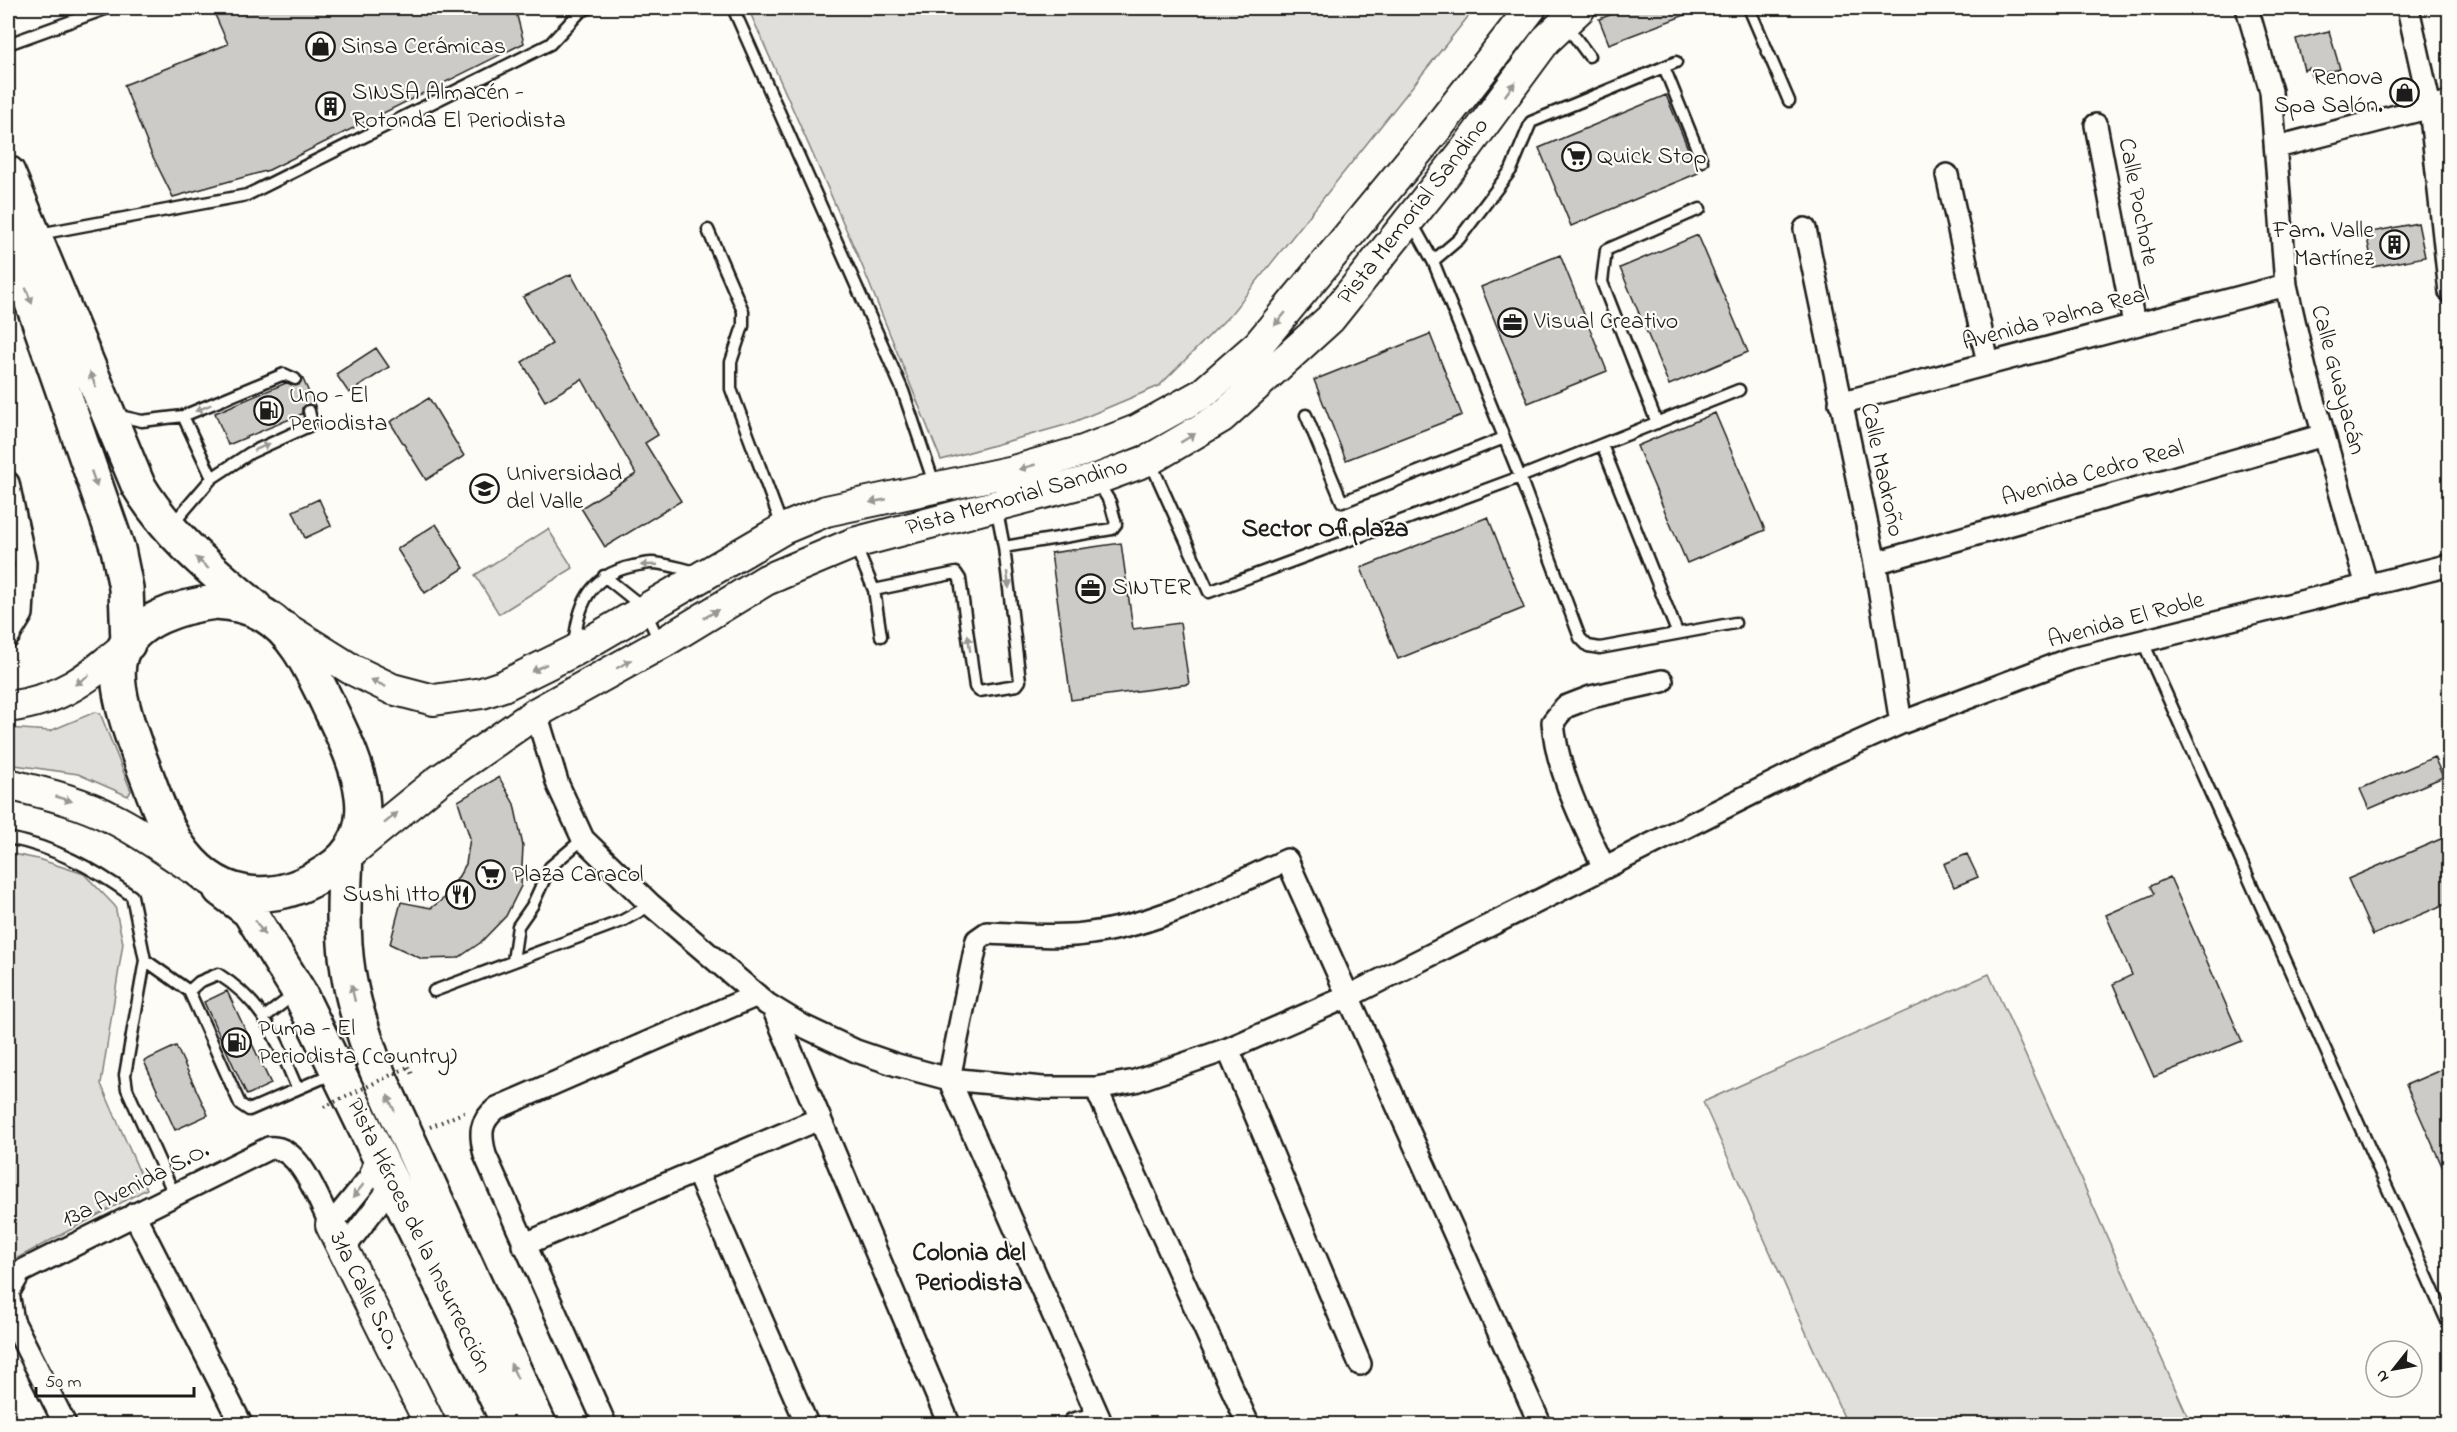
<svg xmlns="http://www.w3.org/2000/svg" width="2457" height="1432" viewBox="0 0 2457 1432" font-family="'Indie Flower',sans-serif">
	<rect width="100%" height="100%" fill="#fdfcf7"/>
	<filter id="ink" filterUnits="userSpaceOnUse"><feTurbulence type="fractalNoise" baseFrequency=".0167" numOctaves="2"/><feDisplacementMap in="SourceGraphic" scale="12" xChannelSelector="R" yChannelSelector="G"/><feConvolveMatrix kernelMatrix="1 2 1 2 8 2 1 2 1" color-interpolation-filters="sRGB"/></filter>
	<g filter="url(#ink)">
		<!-- green -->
		<path fill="#e0dfdb" stroke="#7e7e7c" stroke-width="1.5" d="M748 8H1475L1230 315 1159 386 1069 424 941 460 861 263Z
			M548 529 573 568 499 614 475 575Z
			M95 712 100 713 131 791 128 796 78 774 8 764V728L50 731Z
			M8 853 38 859 84 874 115 906 123 943 101 1084 147 1189 8 1263Z
			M1989 974 2191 1424H1847L1703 1102Z"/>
		<!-- building -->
		<path fill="#cccbc8" stroke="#1c1c1c" stroke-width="1.5" d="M212 8H515L524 43 269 170 173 197 151 153 124 85 228 44Z
			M1629 8H1700L1701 9 1609 44 1599 19Z
			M2329 31 2340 69 2311 76 2309 68 2304 70 2296 39Z
			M1666 95 1698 173 1571 226 1539 148Z
			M2418 223 2425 257 2373 267 2366 233Z
			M1698 235 1748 352 1669 385 1620 268Z
			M1560 255 1607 371 1528 403 1481 287Z
			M571 274 658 435 645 443 681 501 605 547 581 508 636 474 582 379 545 401 522 362 552 344 523 297Z
			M1430 334 1462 415 1346 460 1314 380Z
			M376 348 389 367 349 393 336 374Z
			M302 377 316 408 307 404 302 408V414L228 445 215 413 286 383 299 385Z
			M429 398 464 456 426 480 390 422Z
			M1715 413 1765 530 1687 563 1637 446Z
			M319 499 331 526 305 538 293 511Z
			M1488 517 1524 608 1398 659 1361 568Z
			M436 524 464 568 425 593 397 549Z
			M1121 543 1133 629 1180 623 1189 684 1071 700 1051 553Z
			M2434 757 2443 777 2369 809 2360 789Z
			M499 777 514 804 523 846 521 886 506 916 480 943 458 958 422 959 390 944 401 902 431 908 447 896 466 864 470 838 458 801Z
			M2450 835V902L2373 935 2348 879Z
			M1967 854 1978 877 1954 887 1944 864Z
			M2170 877 2242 1041 2154 1077 2113 984 2132 975 2106 915 2154 894 2150 886Z
			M227 991 271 1084 247 1095 204 1002Z
			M176 1046 208 1115 175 1130 144 1061Z
			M2450 1066V1184L2406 1085Z"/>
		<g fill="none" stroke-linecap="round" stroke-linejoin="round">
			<defs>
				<path id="lane" d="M733 8 903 391 935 486
					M1749 8 1789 101
					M1566 25 1589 56
					M8 44 108 8
					M1664 67 1702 161
					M1412 223 1433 261 1520 477 1580 638 1588 646 1600 648 1735 623
					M708 230 743 311V326L731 362V389L782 526
					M39 234 247 195 550 44 580 12 589 8
					M1433 261 1459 239 1511 170 1531 122 1676 62
					M115 415 142 421 183 416 284 374 295 379
					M1306 415 1342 502 1504 438
					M183 416 212 478
					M1657 423 1602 282 1606 250 1700 209
					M1602 445 1677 632
					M1150 461 1209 592 1520 477 1739 390
					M171 526 212 478 250 453 309 426 311 420 309 411
					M855 545 874 590 881 636
					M1004 547 1112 529 1116 524 1110 502 1097 481
					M604 576 644 608 660 643
					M874 590 956 573 960 579 975 687 979 691 1017 685 1020 681 1004 547 996 506
					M2143 642 2450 1328
					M574 648C577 606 589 575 633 566 639 565 646 563 651 563 666 563 682 569 697 572
					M8 838C54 847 93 868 132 896L145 960 125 1075 127 1089 174 1194
					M145 960 189 991 199 982 218 974C266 1004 275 1038 297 1088
					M513 961 518 926 532 906 550 867 583 839
					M189 991 240 1104 249 1110 334 1073
					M434 991 622 921 651 905
					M266 1016 296 993"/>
				<path id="street" d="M2247 8 2271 91 2286 285 2305 369 2367 586
					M2408 8 2430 107 2450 292
					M2096 125 2134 324
					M2277 147 2450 102
					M1947 175 1988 363
					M1805 229 1875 563 1901 723
					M1840 403 2286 285
					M8 483 25 563 22 614 8 637
					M1875 563 2324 435
					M536 713 558 785 583 839 651 905 767 1004 803 1026 856 1051 897 1065 949 1079 1043 1088H1096L1135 1081 1228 1049 1349 996 1825 757 1901 723 2070 659 2450 565
					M1604 868C1583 822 1557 773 1553 722L1565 707 1591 697 1662 681
					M773 1008 949 1424
					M1228 1049 1360 1364
					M1096 1088 1248 1424
					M697 1172 807 1424
					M134 1214 241 1424
					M523 1245 819 1119
					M343 1250 384 1196 391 1178
					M65 1424 13 1321 8 1293 20 1272 269 1148C300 1144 319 1202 331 1225L370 1177 378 1152
					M605 1424 485 1155C480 1134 479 1122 497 1108L757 995
					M1074 1424 1099 1418 949 1079 977 940 987 933C1019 934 1052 938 1084 934 1157 926 1221 890 1287 860L1540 1424"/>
				<path id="secondary" d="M284 627 351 669 392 689 434 700 482 693 503 686 574 651 783 529 826 511 1013 471 1083 451 1137 430 1202 394 1258 345 1439 126 1531 8
					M8 707C62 700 88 678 128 644
					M8 784C43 793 79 801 112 818 141 832 167 852 194 869
					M346 856 438 781 536 713 664 642 766 580 854 543 1097 479 1149 460 1222 417 1330 319 1465 150 1546 40 1580 8
					M331 1225 430 1424"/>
				<path id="primary" d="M8 173 138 485C168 535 211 570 255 607
					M8 241 37 316 118 549 126 588 128 644
					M216 602C231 603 251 607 264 615 296 634 311 670 327 702 353 757 393 829 326 872 271 908 214 900 177 844 161 819 152 788 141 761 131 734 111 683 121 655 133 619 183 606 216 602Z
					M346 856C344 894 342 933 348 971 353 1005 365 1037 376 1069L539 1424
					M220 889 249 911 299 992 509 1424"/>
			</defs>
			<!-- lane casing -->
			<use href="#lane" stroke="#1c1c1c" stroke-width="15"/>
			<!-- street casing -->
			<use href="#street" stroke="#1c1c1c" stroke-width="26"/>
			<!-- secondary casing -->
			<use href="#secondary" stroke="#1c1c1c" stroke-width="34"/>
			<!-- primary casing -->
			<use href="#primary" stroke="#1c1c1c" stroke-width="38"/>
			<!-- path -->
			<path stroke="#1c1c1c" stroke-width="4" stroke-dasharray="1.5 4.5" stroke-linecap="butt" d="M408 1067 413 1076
				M430 1127 467 1111"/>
			<!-- lane -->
			<use href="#lane" stroke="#fdfcf7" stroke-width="10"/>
			<!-- street -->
			<use href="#street" stroke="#fdfcf7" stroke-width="21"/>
			<!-- secondary -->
			<use href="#secondary" stroke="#fdfcf7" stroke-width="30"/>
			<!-- primary -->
			<use href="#primary" stroke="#fdfcf7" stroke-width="33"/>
			<!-- path-bridge -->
			<path stroke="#1c1c1c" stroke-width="4" stroke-dasharray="1.5 4.5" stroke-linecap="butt" d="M324 1107 408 1067"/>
		</g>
		<!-- one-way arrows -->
		<defs><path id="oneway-solid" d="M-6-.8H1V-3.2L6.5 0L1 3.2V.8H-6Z" transform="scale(1.5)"/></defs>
		<g fill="#989794">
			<use href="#oneway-solid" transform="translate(1510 89) rotate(-54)"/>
			<use href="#oneway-solid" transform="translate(29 296) rotate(68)"/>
			<use href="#oneway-solid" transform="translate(1280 319) rotate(130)"/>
			<use href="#oneway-solid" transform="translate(93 380) rotate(-113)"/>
			<use href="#oneway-solid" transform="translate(203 408) rotate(157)"/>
			<use href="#oneway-solid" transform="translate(1188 438) rotate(-31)"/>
			<use href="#oneway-solid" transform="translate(262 447) rotate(-24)"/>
			<use href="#oneway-solid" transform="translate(1027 467) rotate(164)"/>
			<use href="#oneway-solid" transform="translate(94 479) rotate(71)"/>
			<use href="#oneway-solid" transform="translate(878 501) rotate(169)"/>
			<use href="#oneway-solid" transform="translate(202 563) rotate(-139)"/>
			<use href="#oneway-solid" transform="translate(649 565) rotate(178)"/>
			<use href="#oneway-solid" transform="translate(1008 580) rotate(83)"/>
			<use href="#oneway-solid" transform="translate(711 614) rotate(-31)"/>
			<use href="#oneway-solid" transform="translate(969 643) rotate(-98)"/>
			<use href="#oneway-solid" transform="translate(624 664) rotate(-30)"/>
			<use href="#oneway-solid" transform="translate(539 668) rotate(153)"/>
			<use href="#oneway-solid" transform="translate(82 680) rotate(146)"/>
			<use href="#oneway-solid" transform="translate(378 683) rotate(-155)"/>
			<use href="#oneway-solid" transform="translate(64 799) rotate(17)"/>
			<use href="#oneway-solid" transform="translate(391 818) rotate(-39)"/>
			<use href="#oneway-solid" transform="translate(260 928) rotate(57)"/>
			<use href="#oneway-solid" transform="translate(353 993) rotate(-103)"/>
			<use href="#oneway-solid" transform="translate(391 1103) rotate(-114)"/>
			<use href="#oneway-solid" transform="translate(358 1191) rotate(129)"/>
			<use href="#oneway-solid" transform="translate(514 1371) rotate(-115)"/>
		</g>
	</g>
	<!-- icons -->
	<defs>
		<symbol id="shop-ring" viewBox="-11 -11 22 22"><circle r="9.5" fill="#fdfcf7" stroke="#1c1c1c" stroke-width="1.5"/><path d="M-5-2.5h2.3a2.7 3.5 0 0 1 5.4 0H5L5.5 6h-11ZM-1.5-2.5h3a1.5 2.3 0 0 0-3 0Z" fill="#1c1c1c"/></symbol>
		<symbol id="building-ring" viewBox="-11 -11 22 22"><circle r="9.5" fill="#fdfcf7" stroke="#1c1c1c" stroke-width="1.5"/><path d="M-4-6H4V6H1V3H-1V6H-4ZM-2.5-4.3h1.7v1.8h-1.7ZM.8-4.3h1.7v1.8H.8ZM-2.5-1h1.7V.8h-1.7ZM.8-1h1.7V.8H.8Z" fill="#1c1c1c"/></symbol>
		<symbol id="supermarket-ring" viewBox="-11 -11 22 22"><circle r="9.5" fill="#fdfcf7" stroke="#1c1c1c" stroke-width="1.5"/><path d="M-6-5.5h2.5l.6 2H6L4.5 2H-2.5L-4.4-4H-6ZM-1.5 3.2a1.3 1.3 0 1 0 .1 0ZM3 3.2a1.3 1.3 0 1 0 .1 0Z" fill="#1c1c1c"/></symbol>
		<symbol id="office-ring" viewBox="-11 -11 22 22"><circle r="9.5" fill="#fdfcf7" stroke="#1c1c1c" stroke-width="1.5"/><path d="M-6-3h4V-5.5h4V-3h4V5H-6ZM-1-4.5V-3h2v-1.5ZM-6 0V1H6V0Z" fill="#1c1c1c"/></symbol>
		<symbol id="fuel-ring" viewBox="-11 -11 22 22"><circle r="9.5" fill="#fdfcf7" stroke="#1c1c1c" stroke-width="1.5"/><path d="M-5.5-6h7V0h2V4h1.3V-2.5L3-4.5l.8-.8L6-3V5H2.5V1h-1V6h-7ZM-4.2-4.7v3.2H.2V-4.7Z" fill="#1c1c1c"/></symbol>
		<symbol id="university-ring" viewBox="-11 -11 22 22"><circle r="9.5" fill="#fdfcf7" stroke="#1c1c1c" stroke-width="1.5"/><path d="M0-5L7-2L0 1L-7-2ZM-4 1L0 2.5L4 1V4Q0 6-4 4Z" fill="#1c1c1c"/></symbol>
		<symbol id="restaurant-ring" viewBox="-11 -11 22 22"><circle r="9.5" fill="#fdfcf7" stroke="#1c1c1c" stroke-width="1.5"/><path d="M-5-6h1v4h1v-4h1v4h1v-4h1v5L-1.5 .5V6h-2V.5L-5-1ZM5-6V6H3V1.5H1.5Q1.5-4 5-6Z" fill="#1c1c1c"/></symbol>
	</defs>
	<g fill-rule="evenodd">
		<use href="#shop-ring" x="304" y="30" width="33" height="33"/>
		<use href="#shop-ring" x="2388" y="76" width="33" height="33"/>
		<use href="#building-ring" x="314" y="90" width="33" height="33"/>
		<use href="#supermarket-ring" x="1560" y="140" width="33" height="33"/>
		<use href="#building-ring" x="2378" y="228" width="33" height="33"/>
		<use href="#office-ring" x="1496" y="306" width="33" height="33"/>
		<use href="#fuel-ring" x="252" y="394" width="33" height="33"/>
		<use href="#university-ring" x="468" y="472" width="33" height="33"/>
		<use href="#office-ring" x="1074" y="572" width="33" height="33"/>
		<use href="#supermarket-ring" x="474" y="858" width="33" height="33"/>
		<use href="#restaurant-ring" x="444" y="878" width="33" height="33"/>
		<use href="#fuel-ring" x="220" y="1026" width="33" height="33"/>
	</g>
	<g text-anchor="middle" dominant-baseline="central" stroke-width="4.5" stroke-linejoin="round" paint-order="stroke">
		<!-- poi labels -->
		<g font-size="24" fill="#1c1c1c" stroke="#fdfcf7" text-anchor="start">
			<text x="341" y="47">Sinsa Cerámicas</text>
			<text x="2383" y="78" text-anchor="end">Renova<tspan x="2383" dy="28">Spa Salón.</tspan></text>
			<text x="352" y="93">SINSA Almacén -<tspan x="352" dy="28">Rotonda El Periodista</tspan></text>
			<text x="1597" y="157">Quick Stop</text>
			<text x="2374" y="231" text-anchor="end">Fam. Valle<tspan x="2374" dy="28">Martínez</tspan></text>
			<text x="1534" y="322">Visual Creativo</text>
			<text x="289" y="396">Uno - El<tspan x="289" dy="28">Periodista</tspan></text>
			<text x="506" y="474">Universidad<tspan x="506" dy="28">del Valle</tspan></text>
			<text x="1112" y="588">SINTER</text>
			<text x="512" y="875">Plaza Caracol</text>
			<text x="440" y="895" text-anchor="end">Sushi Itto</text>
			<text x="258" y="1029">Puma - El<tspan x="258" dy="28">Periodista (country)</tspan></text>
		</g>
		<!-- street labels -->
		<g font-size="24" fill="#1c1c1c" stroke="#fdfcf7">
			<text transform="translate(2137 202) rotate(79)">Calle Pochote</text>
			<text transform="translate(1414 212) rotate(-52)">Pista Memorial Sandino</text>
			<text transform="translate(2056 319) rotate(-15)">Avenida Palma Real</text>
			<text transform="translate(2337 380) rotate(75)">Calle Guayacán</text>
			<text transform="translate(1881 470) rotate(78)">Calle Madroño</text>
			<text transform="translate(2093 474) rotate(-16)">Avenida Cedro Real</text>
			<text transform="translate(1017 498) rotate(-16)">Pista Memorial Sandino</text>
			<text transform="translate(2126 621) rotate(-15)">Avenida El Roble</text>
			<text transform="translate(136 1186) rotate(-27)">13a Avenida S.O.</text>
			<text transform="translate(418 1236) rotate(64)">Pista Héroes de la Insurrección</text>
			<text transform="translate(364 1291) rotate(63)">31a Calle S.O.</text>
		</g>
		<!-- neighbourhood labels -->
		<g font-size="26" font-weight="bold" fill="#1c1c1c" stroke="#fdfcf7">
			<text x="1325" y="530">Sector Ofiplaza</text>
			<text x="969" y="1254">Colonia del<tspan x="969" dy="30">Periodista</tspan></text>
		</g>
	</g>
	<!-- margin -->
	<rect width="2457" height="1432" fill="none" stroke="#fdfcf7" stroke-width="30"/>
	<rect x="15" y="15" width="2427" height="1402" fill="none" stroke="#1c1c1c" stroke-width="2" filter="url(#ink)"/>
	<!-- north arrow -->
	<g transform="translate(2394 1369) rotate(239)"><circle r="28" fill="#fdfcf7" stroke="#a3a29f" stroke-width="1.5"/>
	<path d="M0-4.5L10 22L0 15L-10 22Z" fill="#1c1c1c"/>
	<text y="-9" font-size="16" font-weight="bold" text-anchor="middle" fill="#1c1c1c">N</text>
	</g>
	<!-- scale -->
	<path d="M36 1387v9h158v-9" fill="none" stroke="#1c1c1c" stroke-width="3"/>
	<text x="45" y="1387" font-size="18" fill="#1c1c1c" stroke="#fdfcf7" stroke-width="4.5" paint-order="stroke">50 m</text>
</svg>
